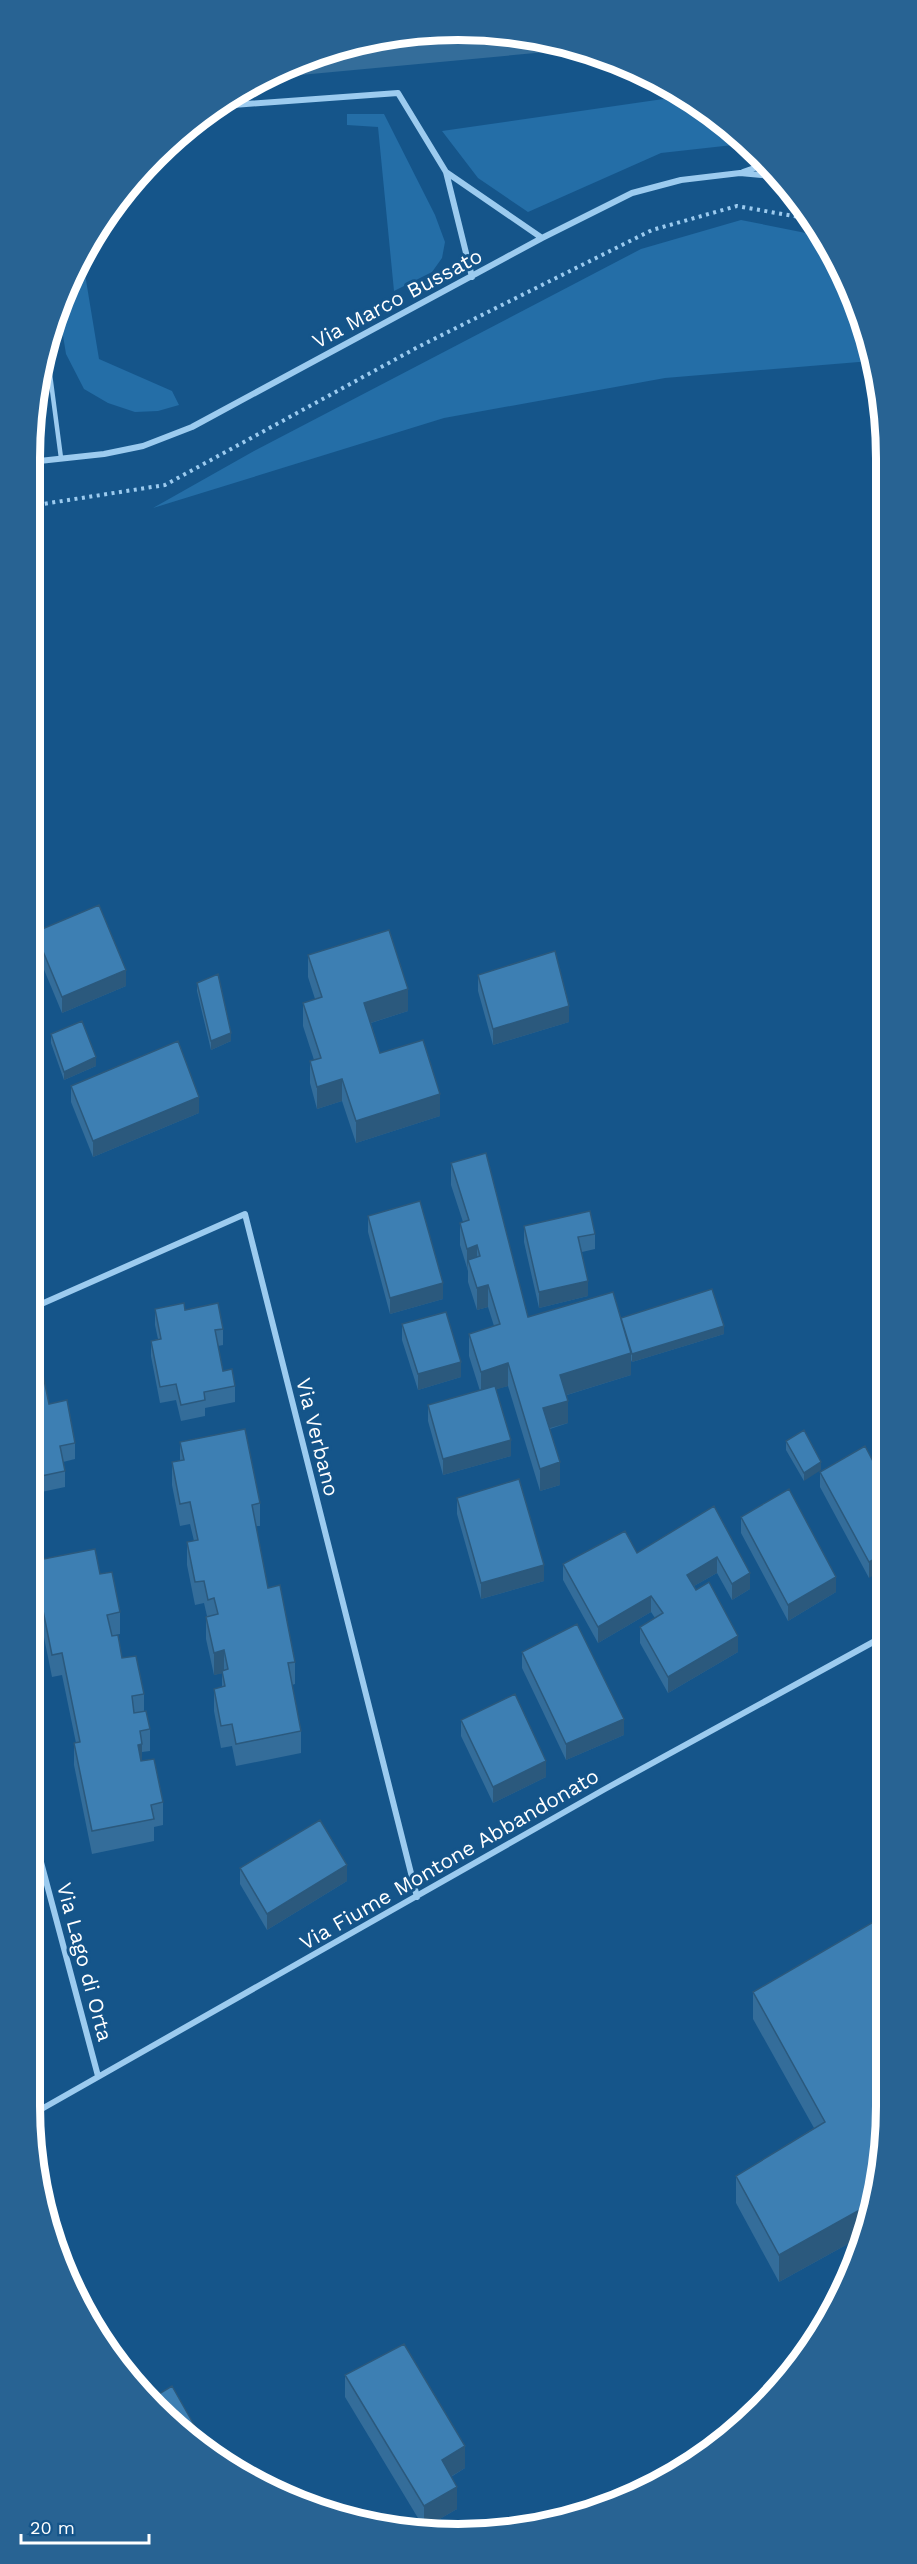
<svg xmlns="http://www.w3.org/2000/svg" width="917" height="2564" viewBox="0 0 917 2564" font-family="'Work Sans',sans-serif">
	<rect width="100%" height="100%" fill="#15558a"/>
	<!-- green -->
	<path fill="#246ea7" d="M684 96 742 144 661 153 528 212 478 178 442 131Z
		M347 114H384L435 215 445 242 442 258 432 272 394 291 378 127 347 125Z
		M741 220 821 236 843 269 871 361 665 378 444 418 153 508 254 451 641 249Z
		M82 256 99 359 172 391 179 405 158 411 135 412 108 403 84 389 66 354 59 311 74 269Z
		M30 1978 44 2048 30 2072Z"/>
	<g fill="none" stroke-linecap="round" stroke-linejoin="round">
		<!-- path -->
		<path stroke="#9ccbef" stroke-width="4" stroke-dasharray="3 4.5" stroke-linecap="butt" d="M30 506 165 485 418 347 652 230 737 206 810 219"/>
		<!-- service -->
		<path stroke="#9ccbef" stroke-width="4.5" d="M46 344 61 458"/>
		<!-- minor -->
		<path stroke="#9ccbef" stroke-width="6" d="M233 105 398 93 446 172 472 277
			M446 172 542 238
			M743 172 766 164
			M30 462 104 454 143 446 192 427 542 238 632 193 681 180 740 173 781 177
			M30 1309 245 1214 417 1897
			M30 1821 98 2076
			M31 2115 605 1789 886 1635"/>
	</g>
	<!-- wall -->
	<path fill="#346d9a" d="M486 31 569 45 579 49 268 78 267 77 320 53 402 34Z
		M35 932 126 986 62 1013 35 948Z
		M308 955 408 1011 371 1023 380 1053 440 1116 356 1143 342 1101 317 1109 310 1083V1061L314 1060 303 1026V1003L315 999 308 977Z
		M478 975 569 1022 493 1045 478 991Z
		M197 983 231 1041 211 1050 197 991Z
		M51 1034 96 1066 64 1080 51 1043Z
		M71 1086 199 1113 93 1157 71 1102Z
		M451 1163 528 1317 621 1318 724 1334 632 1362 631 1360V1375L567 1395 568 1423 550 1429 560 1485 540 1491 508 1386 496 1389 511 1456 443 1475 428 1421V1405L480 1391 469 1356V1334L494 1326 488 1307 477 1310 468 1282V1271L460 1245V1223L463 1222 451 1185Z
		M368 1216 443 1299 390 1314 368 1232Z
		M524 1226 595 1234V1249L582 1252 588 1296 539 1308 524 1242Z
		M155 1309 185 1310 223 1329V1345L218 1346 223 1371 235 1386V1402L205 1408V1416L181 1421 176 1400 160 1403 151 1356V1341L158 1339 155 1325Z
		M402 1324 461 1377 418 1390 402 1340Z
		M30 1367 49 1404 75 1443V1459L63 1462 65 1471V1487L32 1494V1485H30Z
		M885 1393V1406L883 1403V1395Z
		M885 1410 886 1442 875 1424V1416Z
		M804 1430V1481L786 1450V1441Z
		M180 1442 260 1503V1526H256L268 1588 295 1662V1684L292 1685 301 1731V1753L236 1766 232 1746 221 1748 214 1711V1689L222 1687V1673L214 1675 206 1639V1617L207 1616 204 1603 195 1605 187 1565V1542L194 1541 190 1524 180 1526 172 1485V1462L180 1461Z
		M875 1465 869 1578 820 1487V1472Z
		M457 1498 544 1581 481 1599 457 1514Z
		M714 1506 750 1589 732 1600 717 1573 694 1586 738 1652 668 1693 640 1643V1627L655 1618 651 1612 598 1643 563 1580V1564L637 1553Z
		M741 1517 836 1592 788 1621 741 1533Z
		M33 1561 100 1574 120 1612V1634L112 1636 122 1658 144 1694V1711L150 1729V1751L142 1752V1761L163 1802V1825L154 1827V1841L92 1854 74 1765V1743H76L62 1675 52 1677 33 1583Z
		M522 1652 624 1735 566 1760 522 1668Z
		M461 1720 546 1777 493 1803 461 1736Z
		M240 1868 347 1881 267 1930 240 1884Z
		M753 1992 886 2050 872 2216 864 2235 779 2282 736 2203V2176L814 2128 753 2019Z
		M345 2375 465 2468 451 2477 457 2509 424 2528 345 2397Z"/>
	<!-- shaded-wall -->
	<path fill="#2b597d" d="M126 970V986L62 1013V997Z
		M408 989V1011L364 1025V1003Z
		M569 1006V1022L493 1045V1029Z
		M231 1033V1041L211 1050V1041Z
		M96 1057V1066L64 1080V1072Z
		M342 1079V1101L317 1109V1087Z
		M40 1087V1096L30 1101V1092Z
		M440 1094V1116L356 1143V1121Z
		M199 1097V1113L93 1157V1141Z
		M477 1245V1268L468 1260 467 1271V1249Z
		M588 1281V1296L539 1308V1292Z
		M443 1283V1299L390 1314V1298Z
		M488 1285V1307L477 1310V1288Z
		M724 1326V1334L632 1362V1354Z
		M631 1353V1375L560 1397V1375Z
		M461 1362V1377L418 1390V1374Z
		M508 1363V1386L481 1394V1372Z
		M568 1401V1423L543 1430V1408Z
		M511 1440V1456L443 1475V1459Z
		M560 1462V1485L540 1491V1469Z
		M821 1462V1470L804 1481V1473Z
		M886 1553V1568L869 1578V1562Z
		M717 1557V1573L687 1590V1575Z
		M544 1565V1581L481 1599V1583Z
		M750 1573V1589L732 1600V1584Z
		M836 1577V1592L788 1621V1605Z
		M651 1596V1612L598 1643V1627Z
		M738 1636V1652L668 1693V1677Z
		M224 1650V1673L214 1675V1653Z
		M624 1719V1735L566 1760V1744Z
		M142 1744V1766L138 1745Z
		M546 1761V1777L493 1803V1787Z
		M347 1865V1881L267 1930V1914Z
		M887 2023V2050L875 2056V2029Z
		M874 2202 872 2216 864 2235 779 2282V2255Z
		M465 2446V2468L442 2482V2460Z
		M457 2487V2509L424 2528V2506Z"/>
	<!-- building -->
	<path fill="#3d7fb3" stroke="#2b597d" stroke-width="1.5" d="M481 31 368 42 402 34Z
		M99 905 126 970 62 997 35 932Z
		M389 930 408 989 364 1003 380 1053 423 1040 440 1094 356 1121 342 1079 317 1087 310 1061 321 1058 303 1003 322 997 308 955Z
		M555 951 569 1006 493 1029 478 975Z
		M218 974 231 1033 211 1041 197 983Z
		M82 1021 96 1057 64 1072 51 1034Z
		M178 1041 199 1097 93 1141 71 1086Z
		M30 1070 40 1087 30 1092Z
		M486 1153 528 1317 613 1292 631 1353 560 1375 568 1401 543 1408 560 1462 540 1469 508 1363 481 1372 469 1334 500 1324 488 1285 477 1288 468 1260 480 1256 477 1245 467 1249 460 1223 469 1220 451 1163Z
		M420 1201 443 1283 390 1298 368 1216Z
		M590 1211 595 1234 578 1237 588 1281 539 1292 524 1226Z
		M712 1289 724 1326 632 1354 621 1318Z
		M184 1303 185 1310 218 1303 223 1329 215 1330 223 1371 232 1369 235 1386 204 1392 205 1400 181 1405 176 1384 160 1387 151 1341 161 1339 155 1309Z
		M446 1312 461 1362 418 1374 402 1324Z
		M41 1365 49 1404 67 1400 75 1443 60 1446 65 1471 32 1478V1469L30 1470V1367Z
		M495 1386 511 1440 443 1459 428 1405Z
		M885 1410 886 1434 875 1416Z
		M245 1429 260 1503 252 1505 268 1588 280 1585 295 1662 288 1663 301 1731 236 1744 232 1724 221 1726 214 1689 225 1686 222 1671 228 1669 224 1650 214 1653 206 1617 218 1614 214 1598 208 1600 204 1581 195 1582 187 1542 198 1540 190 1502 180 1504 172 1462 184 1460 180 1442Z
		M804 1430 821 1462 804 1473 786 1441Z
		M865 1446 875 1465 886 1458V1553L869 1562 820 1472Z
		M519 1479 544 1565 481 1583 457 1498Z
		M789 1489 836 1577 788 1605 741 1517Z
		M714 1506 750 1573 732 1584 717 1557 687 1575 696 1590 709 1582 738 1636 668 1677 640 1627 663 1613 651 1596 598 1627 563 1564 625 1531 637 1553Z
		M95 1549 100 1574 112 1572 120 1612 107 1615 112 1636 118 1635 122 1658 136 1656 144 1694 132 1696 134 1713 146 1711 150 1729 140 1731 142 1744 138 1745 141 1761 154 1759 163 1802 151 1805 154 1819 92 1831 74 1743 80 1742 62 1653 52 1655 33 1561Z
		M577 1624 624 1719 566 1744 522 1652Z
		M515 1694 546 1761 493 1787 461 1720Z
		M320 1820 347 1865 267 1914 240 1868Z
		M887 1914V2023L875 2029 887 2052V2106L874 2202 779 2255 736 2176 825 2122 753 1992Z
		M404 2344 465 2446 442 2460 457 2487 424 2506 345 2375Z
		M172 2386 210 2453 198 2446 149 2400Z"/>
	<g text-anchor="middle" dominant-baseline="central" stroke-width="6" stroke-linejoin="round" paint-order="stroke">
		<!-- street labels -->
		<g font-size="21" fill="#fff" stroke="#15558a">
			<text transform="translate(397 298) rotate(-28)">Via Marco Bussato</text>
			<text transform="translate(318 1437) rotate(76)">Via Verbano</text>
			<text transform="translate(449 1859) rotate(-30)">Via Fiume Montone Abbandonato</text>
			<text transform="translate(85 1962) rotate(75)">Via Lago di Orta</text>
		</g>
	</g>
	<!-- crop -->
	<path d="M0 0H917V2564H0ZM458 40H458A418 418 0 0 1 876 458V2106A418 418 0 0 1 458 2524H458A418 418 0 0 1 40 2106V458A418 418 0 0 1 458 40Z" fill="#286393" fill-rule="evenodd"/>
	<path fill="none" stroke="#fff" stroke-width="8" d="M458 40H458A418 418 0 0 1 876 458V2106A418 418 0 0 1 458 2524H458A418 418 0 0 1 40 2106V458A418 418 0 0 1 458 40Z"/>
	<!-- scale -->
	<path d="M21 2534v9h128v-9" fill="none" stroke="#ffffff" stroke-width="3"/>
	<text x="30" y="2534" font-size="18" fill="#ffffff" stroke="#15558a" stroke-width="4.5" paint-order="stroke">20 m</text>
</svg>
